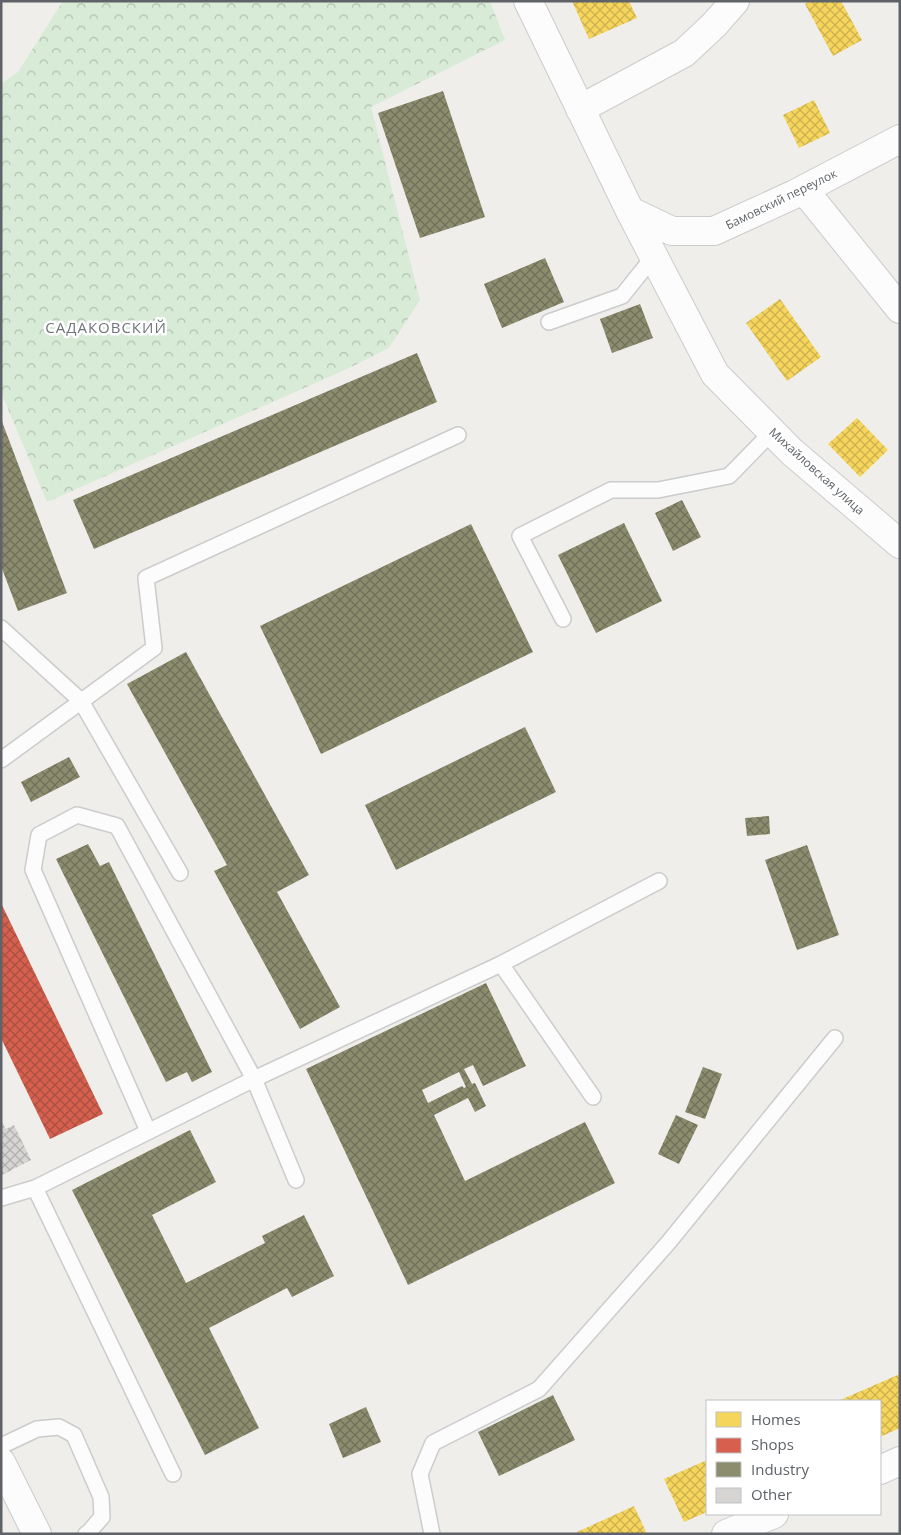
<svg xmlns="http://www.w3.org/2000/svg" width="901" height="1535" viewBox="0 0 901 1535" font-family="'Open Sans',sans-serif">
	<defs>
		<pattern id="forest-crowns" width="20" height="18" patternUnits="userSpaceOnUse" patternTransform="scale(1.25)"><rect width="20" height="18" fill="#d8ebd6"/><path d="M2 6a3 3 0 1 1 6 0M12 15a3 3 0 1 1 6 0" fill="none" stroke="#b2c2b1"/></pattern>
		<pattern id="homes-cross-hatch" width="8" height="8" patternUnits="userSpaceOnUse" patternTransform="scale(1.25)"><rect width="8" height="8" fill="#f6d55c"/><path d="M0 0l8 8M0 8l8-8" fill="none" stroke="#cab050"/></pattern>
		<pattern id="shops-cross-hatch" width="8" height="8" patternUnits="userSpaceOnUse" patternTransform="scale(1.25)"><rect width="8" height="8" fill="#d6604d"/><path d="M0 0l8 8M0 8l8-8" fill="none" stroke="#a85042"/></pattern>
		<pattern id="industry-cross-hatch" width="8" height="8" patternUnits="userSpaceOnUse" patternTransform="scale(1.25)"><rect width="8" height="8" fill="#8c8c6e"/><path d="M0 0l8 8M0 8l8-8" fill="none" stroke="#70705a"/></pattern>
		<pattern id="building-cross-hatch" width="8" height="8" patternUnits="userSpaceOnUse" patternTransform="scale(1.25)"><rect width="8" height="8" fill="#d6d5d3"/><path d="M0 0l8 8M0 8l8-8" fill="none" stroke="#b1b0af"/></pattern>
	</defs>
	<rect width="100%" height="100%" fill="#efeeea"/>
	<!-- forest -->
	<path fill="url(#forest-crowns)" d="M63 1H490L505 40 371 107 420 300 389 348 349 368 47 502 1 392V84L18 72Z"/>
	<!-- homes -->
	<path fill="url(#homes-cross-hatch)" d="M572 1H629L637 18 589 39Z
		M811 1H841L862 40 833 56 805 4Z
		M814 100 830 133 799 148 783 115Z
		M780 299 821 357 787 381 746 323Z
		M857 418 888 450 860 477 828 444Z
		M900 1374V1428L880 1437V1401H838Z
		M707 1460V1512L684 1522 664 1479Z
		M634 1506 647 1534H578L577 1532Z"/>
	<!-- shops -->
	<path fill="url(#shops-cross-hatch)" d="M1 903 103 1114 50 1139 1 1038Z"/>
	<!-- industry -->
	<path fill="url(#industry-cross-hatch)" fill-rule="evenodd" d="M443 91 485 217 420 238 378 113Z
		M545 258 564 302 502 328 484 284Z
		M640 304 653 338 612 353 600 319Z
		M417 353 437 402 94 549 73 500Z
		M1 419 67 593 18 611 1 566Z
		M682 500 701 537 673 551 655 513Z
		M624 523 662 601 596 633 558 555Z
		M471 524 533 652 321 754 260 626Z
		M186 652 309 875 277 892 340 1007 300 1029 214 871 227 865 127 684Z
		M525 727 556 792 396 870 365 805Z
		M69 757 80 777 31 802 21 782Z
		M769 816 770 834 747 836 745 818Z
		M88 844 100 866 109 862 212 1072 192 1082 187 1072 166 1082 56 859Z
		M807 845 839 935 797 950 765 860Z
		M486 983 526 1066 483 1086 473 1065 464 1069 472 1084 475 1083 486 1106 475 1112 468 1098 434 1115 465 1181 585 1122 615 1183 408 1285 306 1069ZM459 1072 466 1087 464 1088 462 1086 428 1103 422 1090Z
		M703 1067 722 1074 705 1119 685 1112Z
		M676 1115 698 1125 679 1164 658 1154Z
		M190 1130 216 1182 152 1215 186 1283 265 1243 262 1236 304 1215 334 1276 292 1297 287 1288 209 1328 259 1428 205 1455 72 1190Z
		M553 1395 575 1440 499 1476 478 1432Z
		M366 1407 381 1442 343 1458 329 1424Z"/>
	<!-- building -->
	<path fill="url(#building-cross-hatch)" d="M1 1120 6 1129 14 1125 31 1160 2 1175Z"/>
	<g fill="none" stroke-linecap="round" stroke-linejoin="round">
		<defs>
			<path id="service" d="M549 322 622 296 654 256
				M563 619 520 536 611 490H658L729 476 772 432
				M1 628 81 701 180 873
				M1 760 154 648 146 578 458 435
				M501 964 593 1097
				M148 1131 33 870 39 835 77 815 117 826 254 1079 296 1180
				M35 1188 173 1474
				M1 1198 35 1188 254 1079 501 964 659 881
				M1 1446 37 1429 59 1427 74 1435 101 1497 102 1517 89 1532 86 1534
				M432 1534 420 1474 433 1443 539 1389 668 1243 835 1038"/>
			<path id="minor" d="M528 1 630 211 715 374 792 452 900 544
				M580 109 684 53 714 25 735 1
				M804 190 900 309
				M630 211 672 231H714L795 194 900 139
				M880 1470 900 1461
				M726 1534 774 1514"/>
			<path id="secondary" d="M1 1462 37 1534"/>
		</defs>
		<!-- service casing -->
		<use href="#service" stroke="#cbcccc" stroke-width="18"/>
		<!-- minor casing -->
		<use href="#minor" stroke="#cbcccc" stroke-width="30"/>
		<!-- secondary casing -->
		<use href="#secondary" stroke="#cacacb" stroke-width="30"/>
		<!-- service -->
		<use href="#service" stroke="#fdfcfc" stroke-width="15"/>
		<!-- minor -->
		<use href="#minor" stroke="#fdfcfc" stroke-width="28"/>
		<!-- secondary -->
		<use href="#secondary" stroke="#fdfcfc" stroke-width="28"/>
	</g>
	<g text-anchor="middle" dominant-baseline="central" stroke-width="5" stroke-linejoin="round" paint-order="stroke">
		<!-- street labels -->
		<g font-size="12" fill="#5f6368" stroke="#fff">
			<text transform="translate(781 199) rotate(-26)">Бамовский переулок</text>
			<text transform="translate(817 471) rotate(42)">Михайловская улица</text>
		</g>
		<!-- quarter labels -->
		<g font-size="15" letter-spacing="1" fill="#70757a" stroke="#fff">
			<text x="106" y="327">САДАКОВСКИЙ</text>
		</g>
	</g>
	<!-- border -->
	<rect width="901" height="1535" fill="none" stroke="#5f6368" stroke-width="5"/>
	<!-- legend -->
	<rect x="706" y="1400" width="175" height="115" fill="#ffffff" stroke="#bfc1c3"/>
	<rect x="716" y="1412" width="25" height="15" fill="#f6d55c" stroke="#bfc1c3"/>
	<text x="751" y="1425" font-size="15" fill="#5f6368">Homes</text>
	<rect x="716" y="1438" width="25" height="15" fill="#d6604d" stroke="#bfc1c3"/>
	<text x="751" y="1450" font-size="15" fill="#5f6368">Shops</text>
	<rect x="716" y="1462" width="25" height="15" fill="#8c8c6e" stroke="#bfc1c3"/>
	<text x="751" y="1475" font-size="15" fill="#5f6368">Industry</text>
	<rect x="716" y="1488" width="25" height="15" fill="#d6d5d3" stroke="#bfc1c3"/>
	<text x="751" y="1500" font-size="15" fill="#5f6368">Other</text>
</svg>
